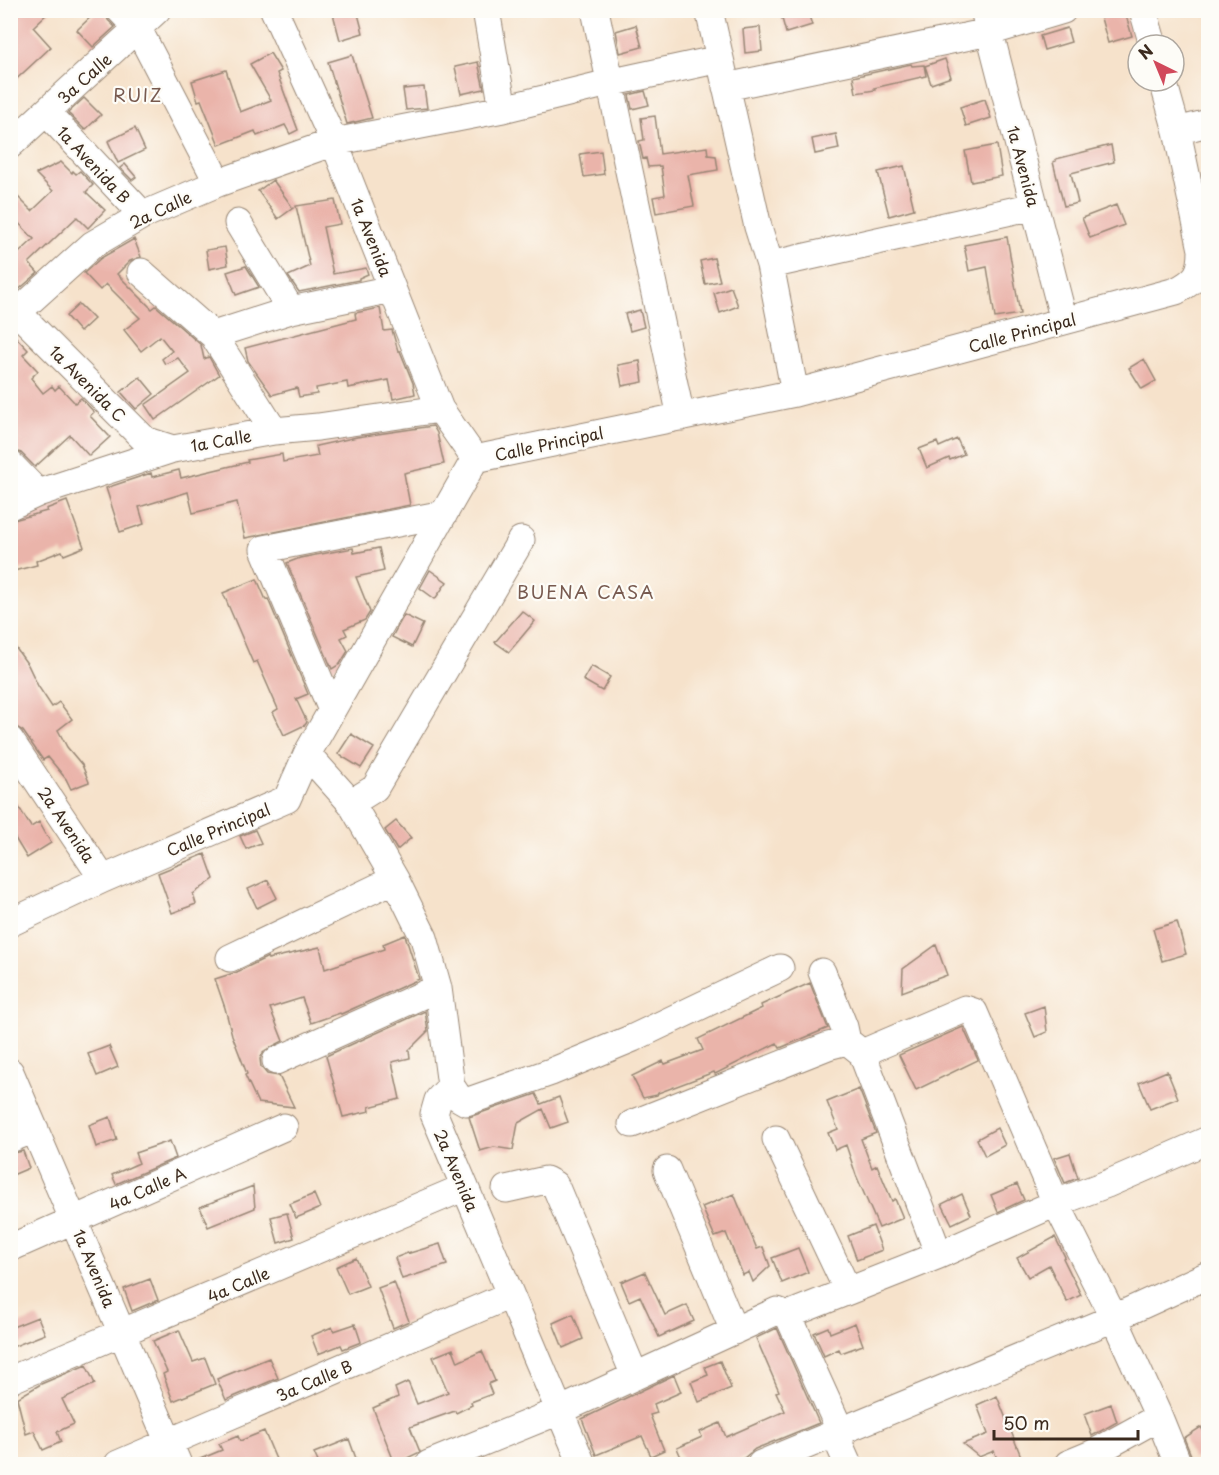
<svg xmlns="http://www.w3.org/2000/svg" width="1219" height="1475" viewBox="0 0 1219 1475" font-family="'Playpen Sans',sans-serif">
	<rect width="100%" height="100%" fill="#fdfcf7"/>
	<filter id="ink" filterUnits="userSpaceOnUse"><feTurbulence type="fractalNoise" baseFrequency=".0167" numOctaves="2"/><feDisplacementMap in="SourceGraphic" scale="12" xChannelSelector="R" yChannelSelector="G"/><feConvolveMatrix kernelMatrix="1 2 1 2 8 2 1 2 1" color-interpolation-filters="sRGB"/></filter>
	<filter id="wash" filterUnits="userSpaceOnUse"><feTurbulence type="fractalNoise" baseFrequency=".008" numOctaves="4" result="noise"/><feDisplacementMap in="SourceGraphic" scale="24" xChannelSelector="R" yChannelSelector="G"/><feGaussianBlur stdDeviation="1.35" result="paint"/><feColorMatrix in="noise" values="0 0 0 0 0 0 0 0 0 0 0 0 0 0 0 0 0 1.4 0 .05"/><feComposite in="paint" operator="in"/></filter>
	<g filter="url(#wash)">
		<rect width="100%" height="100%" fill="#f6e2cb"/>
		<g id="blocks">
			<!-- building -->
			<path fill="#eab4aa" d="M10 10H51L33 27 51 47 10 85Z
				M98 10H105L108 20 115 27 93 47 77 30Z
				M332 10H357L363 33 340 40Z
				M796 10H807L812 25 786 33 781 15Z
				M1125 12 1132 36 1108 43 1101 18Z
				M636 25 642 47 620 53 616 31Z
				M760 27 762 51 745 53 743 29Z
				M1067 28 1071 42 1044 50 1040 36Z
				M270 53 281 71 277 73 298 130 290 134 285 125 257 136 255 131 219 145 201 100 198 101 192 81 226 70 240 112 271 100 250 64Z
				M352 55 372 118 347 124 328 62Z
				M945 59 951 77 931 84 925 66Z
				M478 62 484 89 461 94 455 67Z
				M911 64 912 66 924 65 926 76 874 88 875 90 856 93 853 77Z
				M424 87 427 108 406 110 403 89Z
				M645 91 649 105 632 109 629 95Z
				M84 98 101 115 85 130 68 113Z
				M985 99 991 118 966 126 960 107Z
				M655 116 660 154 707 147 708 155 716 156 718 170 688 175 694 206 656 213 653 197 665 195 661 166 648 167 646 158 643 159 639 141 644 140 641 118Z
				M135 128 145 150 118 163 108 141Z
				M836 134 839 149 815 154 812 139Z
				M997 145 1002 176 971 182 965 151Z
				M1111 145 1114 162 1071 173 1078 203 1064 206 1053 162 1056 161V159Z
				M601 151 604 174 584 177 580 154Z
				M61 162 72 173 73 171 76 174 80 171 93 185 86 192 105 210 88 228 77 217 29 263 38 273 17 291 10 284V261L34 239 10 214V189L32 211 53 191 36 174Z
				M125 164 136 177 132 180 120 168Z
				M904 166 914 209 889 216 878 172Z
				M273 180 293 208 278 219 258 191Z
				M335 200 340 224 323 227 333 274 366 268 368 274 359 278V280L299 292 288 276 310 266 296 206Z
				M1116 205 1124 225 1090 238 1082 218Z
				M1007 237 1020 314 995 318 987 267 969 271 964 245Z
				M134 239 141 257 130 261 117 274 152 309 156 306 201 345 204 359 209 357 219 375 155 420 145 405 190 373 178 358 165 364 162 359 172 351 160 336 141 351 124 330 140 318 106 284 100 290 84 273 101 258Z
				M225 247 228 265 209 269 206 250Z
				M714 258 720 281 705 284 700 261Z
				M246 266 259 287 236 295 227 272Z
				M731 287 738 306 720 313 714 293Z
				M79 304 94 319 80 332 66 316Z
				M380 308 384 331 392 330 398 351H400L413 383 415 394 393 399 389 380 348 388 347 382 316 388 317 394 299 397 297 388 272 395 248 361 245 348 356 319 355 313Z
				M640 310 644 327 630 331 625 314Z
				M10 334H13L28 350 23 355 38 371 31 378 43 393 52 386 55 390 59 386 75 403 81 398 94 412 90 416 110 437 89 456 70 435 35 467 21 453 10 449Z
				M1144 359 1156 381 1142 389 1129 368Z
				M640 361 643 382 622 386 618 365Z
				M140 377 154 394 136 409 121 392Z
				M433 426 437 433 444 464 404 473 410 505 245 538 237 502 193 513 188 492 139 507 144 524 120 532 106 488 151 473 152 477 179 470 181 478 248 462 247 460 282 454 283 462 318 456 316 446 357 437Z
				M957 439 964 454 950 460 949 458 927 468 919 449 937 442 939 447Z
				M67 501 84 547 64 555 62 551 36 561 37 565 10 572V521L47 511 46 509Z
				M353 548 354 553 379 548 384 571 356 577 370 612 365 620 344 629 347 635 341 638 348 651 340 664 332 669 287 563 300 558Z
				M430 570 447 582 435 599 420 588Z
				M257 579 266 600 268 599 308 694 296 699 307 722 305 725 284 735 273 712 278 709 257 661 253 663 223 593Z
				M522 611 535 621 509 652 495 642Z
				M404 615 423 624 412 647 392 637Z
				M10 640 28 665 38 686 52 707 59 702 72 719 58 730 67 747 82 765 89 782 71 789 66 779 48 757 43 760 23 731 13 725 10 720Z
				M591 666 610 677 602 691 583 680Z
				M351 734 374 748 361 768 338 754Z
				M10 793 31 827 39 822 51 843 27 858 10 830Z
				M396 821 411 838 397 850 385 830Z
				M255 830 261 843 246 849 240 836Z
				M205 854 214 879 193 894 196 904 172 913 158 873Z
				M268 880 277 898 257 908 248 889Z
				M1177 922 1186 954 1162 961 1153 929Z
				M405 935 419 979 341 1014 340 1013 311 1023 302 998 270 1008 283 1041 264 1051 260 1059 261 1067 267 1074 279 1076 294 1107 258 1103 245 1075 247 1074 232 1035 225 1008 215 979 237 972 268 957V959L320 947 325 969 384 949 383 944Z
				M936 945 947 975 902 992 903 969Z
				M810 983 828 1028 780 1048 777 1043 715 1074 714 1072 658 1093 657 1095 643 1098 632 1076 663 1061 665 1064 703 1050 698 1039 762 1008 761 1005Z
				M1044 1006 1047 1032 1035 1037 1025 1013Z
				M425 1011 428 1031 409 1050 410 1058 392 1062 400 1099 369 1107 370 1111 343 1117 326 1056Z
				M963 1027 978 1060 916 1090 899 1055Z
				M109 1046 118 1067 97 1076 88 1054Z
				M1167 1071 1178 1098 1150 1109 1139 1083Z
				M859 1089 876 1133 861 1139 872 1168 877 1165 892 1201 895 1199 903 1218 879 1228 856 1175 846 1145 835 1150 828 1133 838 1129 827 1102Z
				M536 1094 541 1104 559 1097 568 1122 551 1128 543 1109 518 1123 513 1150 494 1147 480 1151 469 1117Z
				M110 1117 117 1140 96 1147 89 1125Z
				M997 1128 1005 1145 985 1156 977 1139Z
				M170 1141 176 1158 116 1184 112 1175 139 1163 135 1153Z
				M23 1151 29 1168 10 1176V1154Z
				M1070 1153 1078 1178 1065 1183 1054 1158Z
				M1017 1184 1024 1200 998 1212 991 1195Z
				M253 1186 255 1208 208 1227 200 1207Z
				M314 1194 320 1208 296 1218 290 1204Z
				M734 1194 757 1249 763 1247 770 1266 753 1282 749 1272 743 1275 726 1233 715 1237 702 1207Z
				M962 1194 971 1215 952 1224 942 1204Z
				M287 1213 294 1238 278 1243 271 1217Z
				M873 1226 882 1250 857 1260 848 1236Z
				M1055 1237 1065 1257 1063 1258 1081 1295 1067 1302 1049 1265 1028 1277 1017 1258Z
				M440 1244 447 1265 402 1279 395 1258 410 1252V1253Z
				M798 1248 808 1272 782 1283 772 1258Z
				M356 1258 368 1286 348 1294 336 1267Z
				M645 1272 665 1315 687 1305 694 1321 659 1337 640 1296 629 1301 621 1282Z
				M150 1279 158 1300 132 1311 124 1289Z
				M394 1282 409 1321 393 1328 378 1288Z
				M573 1314 583 1339 563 1348 553 1323Z
				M38 1317 45 1334 10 1348V1328Z
				M855 1323 863 1345 841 1353 839 1349 824 1356 814 1333 828 1327 830 1333Z
				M355 1324 361 1342 343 1349 341 1345 318 1354 311 1336 332 1327 334 1331Z
				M777 1328 819 1423 755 1449 744 1458 730 1464H684L677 1448 702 1437 700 1432 720 1423 726 1437 785 1411 776 1392 779 1391 756 1338Z
				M179 1330 193 1362 205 1358 215 1384 173 1401 163 1374 167 1372 153 1341Z
				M453 1349 458 1362 482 1351 495 1381 488 1384 492 1394 471 1402 472 1405 456 1413 455 1411 410 1427 420 1452 395 1464 373 1408 398 1397 395 1388 408 1382 417 1404 448 1392 433 1357Z
				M269 1358 278 1378 226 1400 217 1379Z
				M720 1361 731 1388 699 1402 691 1382 708 1375 705 1367Z
				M86 1365 95 1384 62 1399 74 1424 57 1432 61 1442 43 1450 34 1431 26 1434 17 1398 41 1384Z
				M674 1375 681 1392 654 1404 657 1413 650 1415 664 1450 651 1456 642 1436 596 1455 582 1419Z
				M997 1396 1024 1464H999L994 1451 979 1457 963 1444 988 1434 977 1405Z
				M1111 1404 1117 1422 1092 1436 1084 1414Z
				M1201 1427 1209 1439V1450L1193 1460 1184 1438Z
				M264 1431 278 1464H194L193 1462 222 1450 219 1444 238 1436 240 1441Z
				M349 1439 358 1464H319L314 1453Z"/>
		</g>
	</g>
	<g filter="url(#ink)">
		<use href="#blocks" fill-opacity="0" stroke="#988674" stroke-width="1.5"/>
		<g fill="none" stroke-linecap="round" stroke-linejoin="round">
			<defs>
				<path id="minor" d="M120 10 138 29 218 183
					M274 10 334 142 440 409 475 459
					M486 10 503 109
					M595 10 681 417
					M709 10 758 227 770 265 795 393
					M984 10 1064 321
					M1143 10 1153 45
					M726 87 989 32 1063 10
					M46 112 143 215
					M1177 131 1208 123
					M10 145 157 10
					M238 223 291 310
					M770 265 1034 206
					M141 272 213 335 274 431
					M10 305 145 440 173 449
					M10 319 92 245 143 215 218 183 334 142 503 109 609 83 720 59
					M213 335 291 310 392 289
					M10 464 38 493
					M10 506 38 493 173 449 274 431 318 427 440 409
					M332 710 264 549 444 514
					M10 740 103 879
					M307 754 351 803 395 879 424 938 438 988 451 1086 438 1100 434 1114 582 1464
					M351 803 375 788 521 540
					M10 923 103 879 287 799 307 754 475 459 795 393 1176 291C1197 280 1202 273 1202 250L1177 131 1163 81
					M230 958 395 879
					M822 972 844 1027 847 1041 862 1053 939 1255
					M862 1053 965 1009 974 1012 1056 1203 1114 1318 1159 1417 1178 1464
					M276 1061 438 988
					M10 1072 178 1464
					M451 1086 459 1098 466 1102 551 1072 633 1038 780 968
					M632 1124 828 1046 847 1041
					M10 1139 35 1129
					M776 1139 848 1291
					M667 1170 734 1331
					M506 1189 546 1180 555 1185 635 1376
					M10 1248 284 1127
					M788 1315 939 1255 1056 1203 1107 1184 1208 1140
					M10 1380 465 1187
					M118 1464 510 1295
					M429 1464 559 1411 777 1311 788 1315 840 1430V1446L848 1464
					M761 1464 1114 1318 1208 1275
					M1068 1464 1092 1454 1159 1417"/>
			</defs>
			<!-- minor casing -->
			<use href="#minor" stroke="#988674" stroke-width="29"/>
			<!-- minor -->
			<use href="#minor" stroke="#fff" stroke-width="27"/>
		</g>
	</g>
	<g text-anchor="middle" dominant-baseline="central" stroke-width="4.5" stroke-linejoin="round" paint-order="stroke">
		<!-- street labels -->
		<g font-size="16" fill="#3b2a1e" stroke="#fdfcf7">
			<text transform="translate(84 78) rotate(-42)">3a Calle</text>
			<text transform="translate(94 164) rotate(47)">1a Avenida B</text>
			<text transform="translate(1024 166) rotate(75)">1a Avenida</text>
			<text transform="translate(160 209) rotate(-25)">2a Calle</text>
			<text transform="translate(372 237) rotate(68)">1a Avenida</text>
			<text transform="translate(1022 332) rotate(-15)">Calle Principal</text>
			<text transform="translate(88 383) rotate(45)">1a Avenida C</text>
			<text transform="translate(221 440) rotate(-10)">1a Calle</text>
			<text transform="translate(549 443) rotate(-12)">Calle Principal</text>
			<text transform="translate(67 824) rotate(56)">2a Avenida</text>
			<text transform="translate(218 829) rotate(-23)">Calle Principal</text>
			<text transform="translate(457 1170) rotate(67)">2a Avenida</text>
			<text transform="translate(147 1188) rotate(-24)">4a Calle A</text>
			<text transform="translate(95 1268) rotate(67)">1a Avenida</text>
			<text transform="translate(238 1284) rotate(-23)">4a Calle</text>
			<text transform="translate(314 1380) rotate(-23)">3a Calle B</text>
		</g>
		<!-- neighbourhood labels -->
		<g font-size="18" letter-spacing="1.5" fill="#785a4f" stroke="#fdfcf7">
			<text x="138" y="94">RUIZ</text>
			<text x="586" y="591">BUENA CASA</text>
		</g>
	</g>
	<!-- margin -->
	<rect width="1219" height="1475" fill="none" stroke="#fdfcf7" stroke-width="36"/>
	<!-- north arrow -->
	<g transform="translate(1156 63) rotate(317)"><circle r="28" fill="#fdfcf7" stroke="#afa8a0" stroke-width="1.5"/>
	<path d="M0-4.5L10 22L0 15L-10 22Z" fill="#d1495b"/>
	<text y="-9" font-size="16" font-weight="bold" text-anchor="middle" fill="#3b2a1e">N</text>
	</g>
	<!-- scale -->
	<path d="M994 1430v9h144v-9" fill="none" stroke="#3b2a1e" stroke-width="3"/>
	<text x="1003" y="1430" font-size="18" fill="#3b2a1e" stroke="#fdfcf7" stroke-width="4.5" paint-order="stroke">50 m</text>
</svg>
